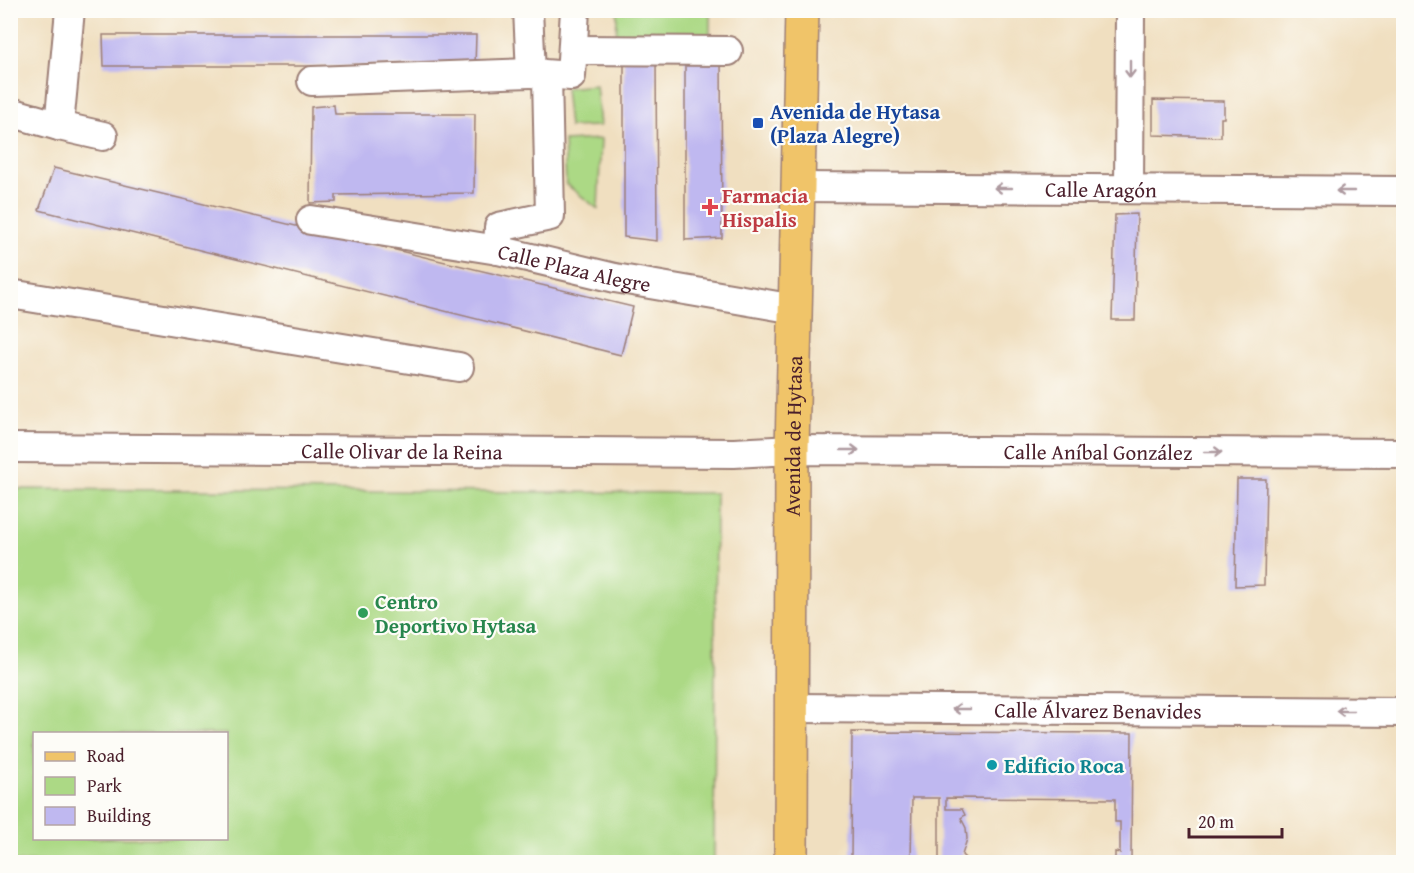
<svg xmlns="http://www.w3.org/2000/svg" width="1414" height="873" viewBox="0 0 1414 873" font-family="'Gentium Book Plus',serif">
	<rect width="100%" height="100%" fill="#fdfcf7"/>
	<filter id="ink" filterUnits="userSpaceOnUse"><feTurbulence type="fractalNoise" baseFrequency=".0167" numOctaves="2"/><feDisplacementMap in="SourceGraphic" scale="12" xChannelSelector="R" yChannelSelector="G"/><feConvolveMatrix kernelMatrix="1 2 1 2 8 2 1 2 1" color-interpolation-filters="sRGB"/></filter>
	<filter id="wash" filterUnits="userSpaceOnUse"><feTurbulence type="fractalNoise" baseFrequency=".008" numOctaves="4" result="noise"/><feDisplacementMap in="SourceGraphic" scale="24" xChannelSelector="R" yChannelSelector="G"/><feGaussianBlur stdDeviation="1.35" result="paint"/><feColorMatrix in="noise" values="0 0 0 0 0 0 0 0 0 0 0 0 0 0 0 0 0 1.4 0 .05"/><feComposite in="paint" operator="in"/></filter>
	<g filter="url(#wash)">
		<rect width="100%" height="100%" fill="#f0dfc0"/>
		<!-- green -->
		<path fill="#acd985" stroke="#7b7c58" stroke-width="1.5" fill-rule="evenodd" d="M617 11H710V48L616 49Z
			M596 85 600 126 569 127 565 88Z
			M601 139 598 209 566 184 564 141Z
			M11 489 716 493 714 862H11ZM34 734H226V838H34Z"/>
		<g id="blocks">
			<!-- building -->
			<path fill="#bfb8f0" d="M10 29H12L13 50H10Z
				M103 35H476L475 66H104Z
				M685 50 721 51 722 238 685 240Z
				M656 56 657 241 624 237V57Z
				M1153 100 1224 101V118H1221V137L1153 135Z
				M334 105 335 114H475L474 193 336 195V202L310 203 311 107Z
				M54 168 633 307 621 355 39 210Z
				M1137 214 1135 320H1112L1115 215Z
				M1237 479H1266L1264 585 1235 586Z
				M852 732 1132 733 1131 862H1115V852L1120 853V822H1115V799L946 798V809H962L965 815 961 818 966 828 967 839 962 855 965 858 961 862H939V798H912L911 862H851Z"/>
		</g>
	</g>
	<g filter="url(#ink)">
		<use href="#blocks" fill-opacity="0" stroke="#9d7f76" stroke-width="1.5"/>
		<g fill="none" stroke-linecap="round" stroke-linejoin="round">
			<defs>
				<g id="street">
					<path d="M528 10 531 73 571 76 575 10"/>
					<path d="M573 50 728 51"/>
					<path d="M312 81 531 73"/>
					<path d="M10 112 59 126 70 10"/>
					<path d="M59 126 103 136"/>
					<path id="s1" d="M798 187 1404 191"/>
					<path d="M1129 189 1130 10"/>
					<path id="s2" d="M311 220 498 250 615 278 795 309"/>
					<path d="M498 250 499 227 550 216 547 76"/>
					<path d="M10 294 459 367"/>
					<path id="s3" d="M10 448 734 453 792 450 1404 453"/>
					<path id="s4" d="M790 708 1404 712"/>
				</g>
				<g id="primary">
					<path id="s5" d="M791 862 792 450 802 10"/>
				</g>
			</defs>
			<!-- street casing -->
			<use href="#street" stroke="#9d7f76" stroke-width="32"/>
			<!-- primary casing -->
			<use href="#primary" stroke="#9d7f76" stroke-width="36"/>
			<!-- street -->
			<use href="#street" stroke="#fff" stroke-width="28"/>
			<!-- primary -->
			<use href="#primary" stroke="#f0c469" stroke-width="33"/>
		</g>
		<!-- one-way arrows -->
		<defs><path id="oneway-shaft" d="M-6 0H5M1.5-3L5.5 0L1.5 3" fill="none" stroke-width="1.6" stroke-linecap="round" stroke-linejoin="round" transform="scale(1.5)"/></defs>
		<g stroke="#ae9aa0">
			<use href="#oneway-shaft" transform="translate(1130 69) rotate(90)"/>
			<use href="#oneway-shaft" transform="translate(1003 188) rotate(-180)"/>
			<use href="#oneway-shaft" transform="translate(1345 191) rotate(-180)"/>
			<use href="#oneway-shaft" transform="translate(850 450)"/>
			<use href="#oneway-shaft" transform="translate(1213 452)"/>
			<use href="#oneway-shaft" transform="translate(961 709) rotate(-180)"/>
			<use href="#oneway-shaft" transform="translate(1345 711) rotate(-180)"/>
		</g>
	</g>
	<!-- markers -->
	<rect fill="#1a4fb4" stroke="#fdfcf7" stroke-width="2" x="752" y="117" width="12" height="12" rx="3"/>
	<path fill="#e0444e" stroke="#fdfcf7" stroke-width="2" d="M707 198h6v6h6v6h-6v6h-6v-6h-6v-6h6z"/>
	<circle fill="#2e9e5b" stroke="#fdfcf7" stroke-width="2" cx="363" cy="613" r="6"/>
	<circle fill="#0f9aa8" stroke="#fdfcf7" stroke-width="2" cx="992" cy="765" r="6"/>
	<g text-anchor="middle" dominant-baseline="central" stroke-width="4.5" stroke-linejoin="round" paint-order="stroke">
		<!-- transit labels -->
		<g font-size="21" font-weight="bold" fill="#164399" stroke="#fdfcf7" text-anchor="start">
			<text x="770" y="111">Avenida de Hytasa<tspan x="770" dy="24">(Plaza Alegre)</tspan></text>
		</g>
		<!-- street labels -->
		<g font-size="21" fill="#4a1f2b" stroke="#fdfcf7">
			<text stroke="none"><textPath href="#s1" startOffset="303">Calle Aragón</textPath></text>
			<text stroke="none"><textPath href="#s2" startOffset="268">Calle Plaza Alegre</textPath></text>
			<text stroke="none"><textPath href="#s5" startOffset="426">Avenida de Hytasa</textPath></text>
			<text stroke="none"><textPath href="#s3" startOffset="392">Calle Olivar de la Reina</textPath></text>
			<text stroke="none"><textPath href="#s3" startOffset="1088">Calle Aníbal González</textPath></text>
			<text stroke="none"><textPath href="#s4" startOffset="308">Calle Álvarez Benavides</textPath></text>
		</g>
		<!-- health labels -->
		<g font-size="21" font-weight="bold" fill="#be3a42" stroke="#fdfcf7" text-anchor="start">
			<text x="722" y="195">Farmacia<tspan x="722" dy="24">Hispalis</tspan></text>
		</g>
		<!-- leisure labels -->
		<g font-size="21" font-weight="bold" fill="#27864d" stroke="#fdfcf7" text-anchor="start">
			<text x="375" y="601">Centro<tspan x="375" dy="24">Deportivo Hytasa</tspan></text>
		</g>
		<!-- culture labels -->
		<g font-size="21" font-weight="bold" fill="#0d838f" stroke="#fdfcf7" text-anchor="start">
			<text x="1004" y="765">Edificio Roca</text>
		</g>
	</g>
	<!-- margin -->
	<rect width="1414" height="873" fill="none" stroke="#fdfcf7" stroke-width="36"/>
	<!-- legend -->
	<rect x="33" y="732" width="195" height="108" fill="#fdfcf7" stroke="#b5a4a5" stroke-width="1.5"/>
	<rect x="45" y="752" width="30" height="9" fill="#f0c469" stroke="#b5a4a5" stroke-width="1.5"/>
	<text x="87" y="762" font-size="18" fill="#4a1f2b">Road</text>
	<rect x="45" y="777" width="30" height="18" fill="#acd985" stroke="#b5a4a5" stroke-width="1.5"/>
	<text x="87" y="792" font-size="18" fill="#4a1f2b">Park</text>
	<rect x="45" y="807" width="30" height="18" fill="#bfb8f0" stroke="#b5a4a5" stroke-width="1.5"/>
	<text x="87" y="822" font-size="18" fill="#4a1f2b">Building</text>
	<!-- scale -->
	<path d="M1189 828v9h93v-9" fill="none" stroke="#4a1f2b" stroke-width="3"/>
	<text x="1198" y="828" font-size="18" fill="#4a1f2b" stroke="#fdfcf7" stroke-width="4.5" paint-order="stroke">20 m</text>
</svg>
